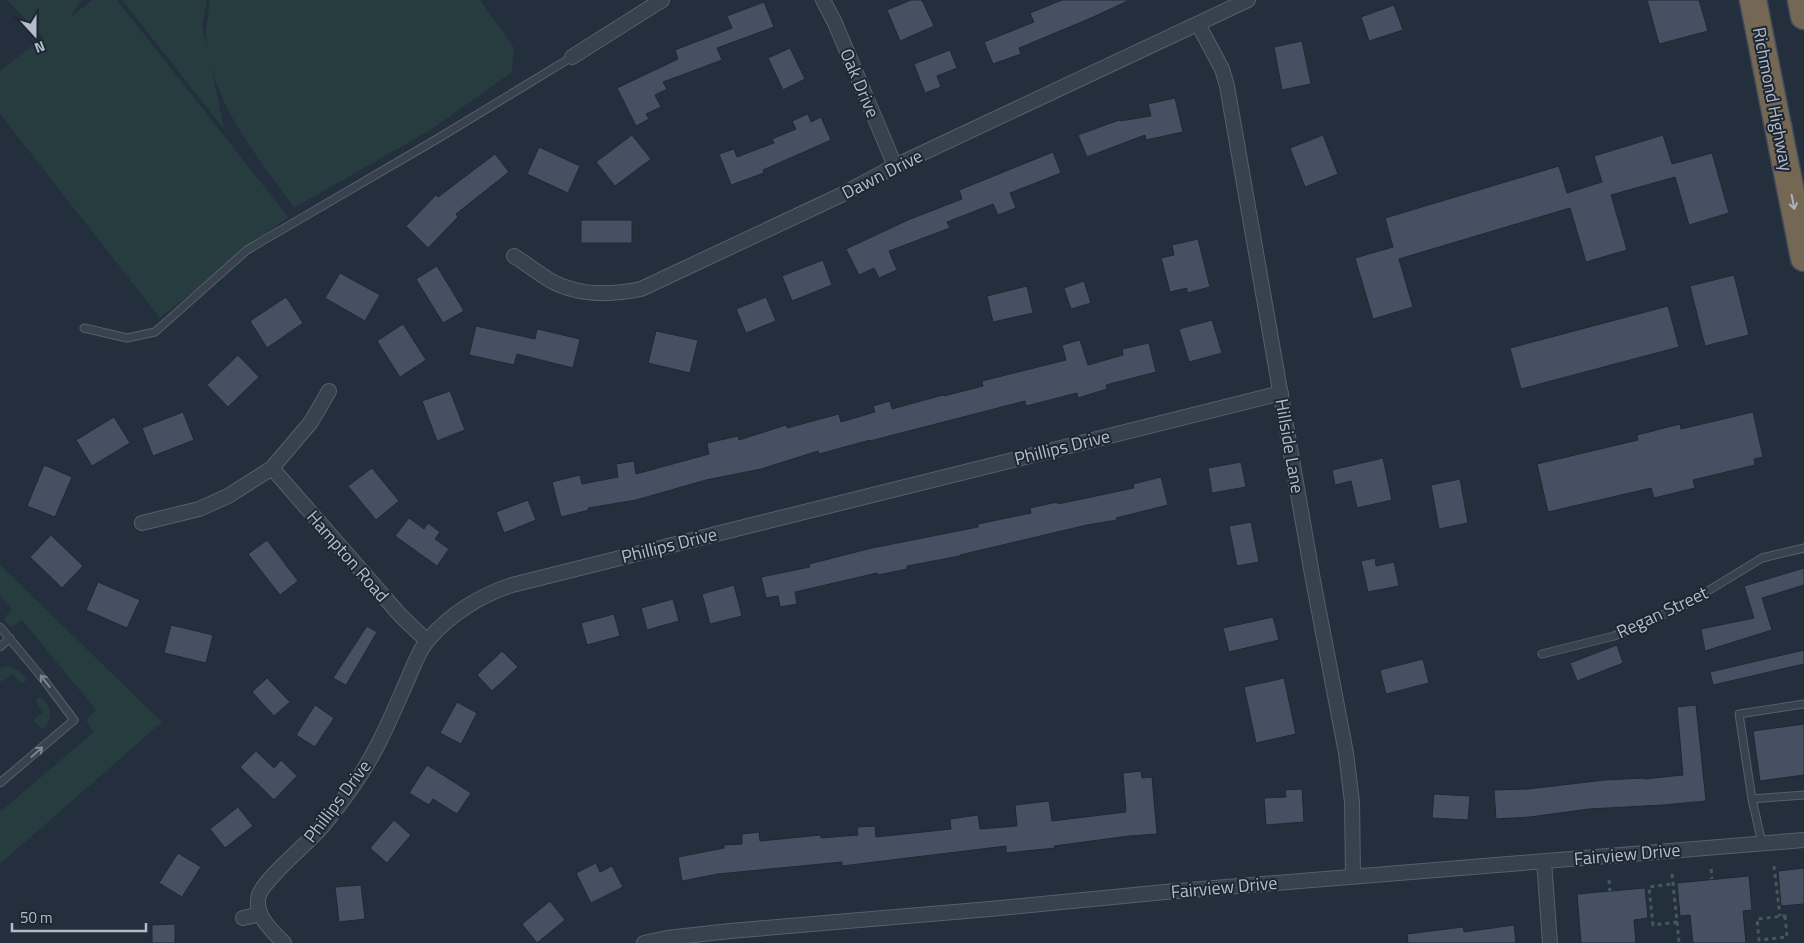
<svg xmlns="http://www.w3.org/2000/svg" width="1804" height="943" viewBox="0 0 1804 943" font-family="'Titillium Web',sans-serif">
	<rect width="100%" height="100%" fill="#242f3e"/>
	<!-- green -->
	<path fill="#263c3f" d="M7 0H82L69 18 92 0H117L288 217 160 318 0 114V71L43 37Z
		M122 0H207L202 26 207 48 206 31 210 0H480L514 48 512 72 432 129 294 208C263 164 225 119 211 66L224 129Z
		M0 565 162 722 0 864V812L94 732 86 720 96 710 22 620 11 627 5 621V617L12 609 0 596Z
		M9 666 20 671 26 679 25 682 21 683 12 674 2 682 0 680V668Z
		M41 697C52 708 52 713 47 727L41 729 34 720 43 712 36 702 38 698Z"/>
	<!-- building -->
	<path fill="#455162" stroke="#1f2835" d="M911 0H922L934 26 900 41 887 10Z
		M1062 0H1130L1091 18 1019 48 1021 54 993 64 984 42 1034 22 1030 13Z
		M1647 0H1699L1708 31 1659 44Z
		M764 2 774 27 717 48 722 60 663 82 667 89 655 95 661 107 646 114 649 119 636 126 617 88 678 59 675 50 732 28 727 16Z
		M1394 5 1403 30 1369 41 1361 17Z
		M1302 41 1311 84 1282 90 1274 47Z
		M790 48 805 79 783 90 768 58Z
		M950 50 957 68 937 76 941 87 925 93 914 64Z
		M1175 98 1183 132 1146 140 1145 135 1087 157 1078 135 1119 120 1120 121 1151 116 1148 104Z
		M808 114 811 122 821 117 831 140 763 170 764 173 731 185 719 154 734 149 737 157 774 143 772 139 796 129 792 121Z
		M632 135 651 159 615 186 596 162Z
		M1323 135 1338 174 1305 187 1290 148Z
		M1663 135 1672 164 1712 153 1729 213 1689 225 1675 177 1611 195 1627 250 1586 262 1570 208 1399 259 1413 307 1373 319 1355 258 1393 247 1385 218 1559 166 1567 193 1602 182 1594 156Z
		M539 147 580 166 568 193 527 174Z
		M1053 152 1061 173 1010 193 1016 208 998 215 993 204 947 222 950 228 889 251 897 270 879 278 874 268 859 275 846 249 908 220 962 199 959 190Z
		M495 154 509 172 456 214 458 217 428 248 406 226 436 195 438 197Z
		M581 220H632V243H581Z
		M1198 239 1210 287 1187 293V288L1170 292 1161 258 1174 255 1172 245Z
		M823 260 832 285 792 301 782 276Z
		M437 266 464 311 443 323 416 279Z
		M340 273 380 295 365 321 325 298Z
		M1734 275 1749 335 1705 346 1690 286Z
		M1084 281 1091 303 1071 309 1064 288Z
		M1027 286 1033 313 993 322 987 296Z
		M286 297 303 323 267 348 250 321Z
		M766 297 776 321 746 333 736 309Z
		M1668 306 1679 347 1521 389 1510 348Z
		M1212 320 1222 353 1189 362 1179 329Z
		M403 324 426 360 400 377 377 341Z
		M476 326 535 339 537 329 580 339 573 368 517 354 514 365 469 355Z
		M656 331 698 340 690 373 648 363Z
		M1080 340 1088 365 1123 355 1122 349 1149 343 1156 372 1106 385 1107 389 1078 398 1077 393 1026 406 1025 401 870 441V440L819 454 818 451 761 469 706 480 636 500 588 508 589 510 561 517 552 482 580 475 582 484 618 477 616 464 634 461 636 474 709 454 707 443 738 436 739 440 786 425 787 428 839 414 841 422 875 412 873 406 890 401 892 409 943 395 944 396 983 386 982 381 1066 360 1062 345Z
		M238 355 259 377 228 407 207 385Z
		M450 391 465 430 437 441 422 401Z
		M183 412 194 440 153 456 142 428Z
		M1753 412 1763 457 1754 459 1755 465 1693 480 1695 488 1654 498 1651 488 1548 512 1537 464 1638 440 1637 435 1680 424 1681 429Z
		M114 417 130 443 92 466 76 440Z
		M1383 458 1392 500 1357 508 1351 481 1335 485 1332 470Z
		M1241 462 1246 487 1212 493 1208 468Z
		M44 465 72 477 55 517 27 506Z
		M372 468 399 501 376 520 348 486Z
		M1161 477 1168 505 1116 518 1117 520 1087 525 960 555V556L907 566V569L878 575 877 573 795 592 797 604 780 607 778 596 766 598 761 577 810 567 809 564 872 548 978 527V524L1031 513 1030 508 1057 502 1058 504 1134 488 1133 484Z
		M1460 479 1468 523 1439 529 1431 485Z
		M528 500 536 520 504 533 496 512Z
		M409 518 424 529 428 523 440 532 435 539 449 549 437 566 395 536Z
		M1251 522 1259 562 1237 566 1229 526Z
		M51 535 83 566 62 588 30 557Z
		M267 540 298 581 280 595 248 554Z
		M1375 558 1376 566 1394 562 1399 586 1368 592 1361 561Z
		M1804 568V585L1762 598 1772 630 1705 651 1701 629 1754 618 1744 586Z
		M98 582 140 600 127 628 86 610Z
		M734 585 742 616 710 624 702 594Z
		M673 599 679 621 647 630 641 608Z
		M614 614 620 636 587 645 581 623Z
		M1273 617 1279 640 1229 652 1223 628Z
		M171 625 213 635 206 663 164 653Z
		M367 626 377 632 346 685 333 678Z
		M1617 645 1623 663 1577 681 1570 663Z
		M1804 650V664L1713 685 1710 672Z
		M502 651 518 667 492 691 477 675Z
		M1423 659 1429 683 1386 694 1380 670Z
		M267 678 290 702 274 716 252 692Z
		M1284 678 1296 734 1256 743 1244 687Z
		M457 702 477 713 461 744 440 733Z
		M315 705 334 718 315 747 296 735Z
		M1696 705 1706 801 1663 805 1589 809 1530 817 1496 819 1494 790 1528 789 1605 780 1644 778V779L1683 775 1677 707Z
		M1804 724V775L1760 781 1753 731Z
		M256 751 274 768 281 760 297 776 274 800 240 767Z
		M427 765 471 793 457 814 433 799 429 805 409 793Z
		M1141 771 1142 778 1152 777 1157 834 1129 836 1054 846 1055 848 1006 853V846L842 866V862L718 874 682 881 678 857 724 848V845L742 844V834L759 832 760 841 821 835V838L858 835 857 827 875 826 876 837 951 829 950 819 978 815 980 829 1017 826 1015 805 1049 801 1052 821 1126 812 1123 773Z
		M1302 789 1304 822 1266 825 1264 798 1286 797 1285 790Z
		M1434 794 1470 796 1468 820 1432 818Z
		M238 807 253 826 225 848 210 829Z
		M394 820 411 835 387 863 370 848Z
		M178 853 201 867 182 897 159 883Z
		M596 863 600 872 612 866 623 887 591 903 576 873Z
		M1804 868V904L1781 906 1778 871Z
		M1749 876 1752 910 1743 911 1746 943H1693L1690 915 1680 916 1677 883Z
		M361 885 365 919 339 922 335 887Z
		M1645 888 1648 918 1634 920 1636 943H1581L1577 894Z
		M550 901 565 920 537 943 522 924Z
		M175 924V943H152V925Z
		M1514 925 1516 943H1408L1407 934 1463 927 1464 932Z"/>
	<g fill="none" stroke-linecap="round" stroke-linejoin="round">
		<defs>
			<path id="lane" d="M84 328 127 338 155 332 247 250 437 139 572 57
				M0 627 44 680 74 720 0 783
				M0 647 10 638
				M1542 654 1614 636 1683 606 1762 558 1804 548
				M1752 799 1739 714 1804 704
				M1762 843 1752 799 1804 795"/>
			<path id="street" d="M823 0 835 23 895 166
				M1198 24 1222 69 1227 86 1313 580 1346 753 1352 802 1353 876
				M572 57 662 0
				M514 256C527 264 539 274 553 282 580 296 612 295 641 289L839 196 895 166 1248 0
				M272 468 400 615 427 641
				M142 523 199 509 228 496 272 468 311 422 329 391
				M1544 861 1550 943
				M243 918 260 914
				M284 943C272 931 253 914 259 895 265 878 307 844 321 828 332 815 343 800 353 786 376 754 391 717 407 681 413 668 418 651 428 640 450 614 481 595 512 585L1281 393
				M644 943 667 938 730 931 990 909 1165 892 1804 840"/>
			<path id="highway" d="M1753 0 1804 258
				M1801 0 1804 16"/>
		</defs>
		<!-- lane casing -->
		<use href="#lane" stroke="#565f6c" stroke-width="9"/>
		<!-- street casing -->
		<use href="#street" stroke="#565f6c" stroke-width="16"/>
		<!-- highway casing -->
		<use href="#highway" stroke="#434c59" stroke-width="29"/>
		<!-- path -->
		<path stroke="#44595c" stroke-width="3" stroke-dasharray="4 4" stroke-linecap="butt" d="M1774 866 1780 916
			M1711 869 1712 879
			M1672 874 1677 922 1653 925 1649 887 1673 884
			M1609 880 1610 891
			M1785 916 1787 937 1759 940 1757 919Z
			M1677 922 1679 943"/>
		<!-- lane -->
		<use href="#lane" stroke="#38414e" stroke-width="7"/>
		<!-- street -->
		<use href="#street" stroke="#38414e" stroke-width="14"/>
		<!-- highway -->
		<use href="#highway" stroke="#746855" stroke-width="26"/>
	</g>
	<!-- one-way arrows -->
	<defs><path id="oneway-shaft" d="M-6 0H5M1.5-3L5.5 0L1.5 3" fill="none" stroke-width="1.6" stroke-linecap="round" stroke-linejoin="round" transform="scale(1.25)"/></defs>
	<use stroke="#aeb4bd" href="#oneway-shaft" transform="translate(1793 202) rotate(79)"/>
	<g stroke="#7c8592">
		<use href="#oneway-shaft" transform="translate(45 681) rotate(-128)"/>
		<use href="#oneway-shaft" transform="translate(37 752) rotate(-41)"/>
	</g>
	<g text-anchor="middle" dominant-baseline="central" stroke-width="4" stroke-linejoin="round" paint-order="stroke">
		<!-- street labels -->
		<g font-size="18" fill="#b4bcc9" stroke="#1d2633">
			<text transform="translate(860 83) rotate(67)">Oak Drive</text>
			<text transform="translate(1773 99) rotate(79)">Richmond Highway</text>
			<text transform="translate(882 174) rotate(-27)">Dawn Drive</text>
			<text transform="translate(1290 446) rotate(80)">Hillside Lane</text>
			<text transform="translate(1062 447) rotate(-14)">Phillips Drive</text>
			<text transform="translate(669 545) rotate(-14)">Phillips Drive</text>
			<text transform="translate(348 556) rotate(49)">Hampton Road</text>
			<text transform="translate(1662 612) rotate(-25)">Regan Street</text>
			<text transform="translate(337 801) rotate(-53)">Phillips Drive</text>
			<text transform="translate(1627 854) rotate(-5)">Fairview Drive</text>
			<text transform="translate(1224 887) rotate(-5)">Fairview Drive</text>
		</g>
	</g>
	<!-- north arrow -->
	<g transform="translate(35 35) rotate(159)" stroke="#1d2633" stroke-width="4" paint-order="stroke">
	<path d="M0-4L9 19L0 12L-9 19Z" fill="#b4bcc9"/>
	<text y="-8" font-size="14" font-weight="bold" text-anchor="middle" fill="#b4bcc9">N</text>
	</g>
	<!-- scale -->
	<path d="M12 923v8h134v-8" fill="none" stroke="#b4bcc9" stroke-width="2.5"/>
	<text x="20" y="923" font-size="15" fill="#b4bcc9" stroke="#1d2633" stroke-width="4" paint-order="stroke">50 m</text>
</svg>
